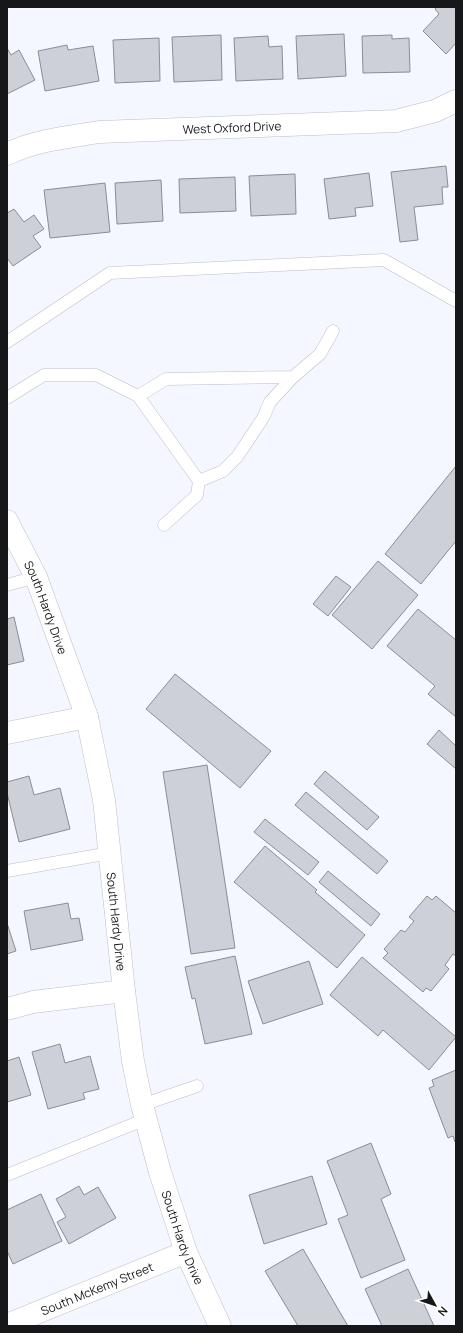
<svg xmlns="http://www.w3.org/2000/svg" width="463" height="1333" viewBox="0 0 463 1333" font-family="Manrope,sans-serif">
	<rect width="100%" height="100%" fill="#f4f7ff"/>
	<!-- building -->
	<path fill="#cdd0d7" stroke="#8a8d94" d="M437 7H456V43L446 54 423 31 439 14 435 9Z
		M344 34 346 76 298 79 296 36Z
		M221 35 222 80 174 82 172 37Z
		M392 35V39L409 38 410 72 363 73 362 36Z
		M268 36 269 47 282 46 283 79 236 81 234 38Z
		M159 38 160 81 115 83 113 40Z
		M67 45 68 50 93 46 99 81 45 91 38 51Z
		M7 48 11 55 19 50 35 80 7 94Z
		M446 166 448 187H442L443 204 414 207 418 240 400 242 391 172Z
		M369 173 373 206 355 208 356 216 329 219 324 179Z
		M295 174 296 214 251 216 249 176Z
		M235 177 236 211 180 213 179 179Z
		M161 180 163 221 117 224 115 183Z
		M105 183 110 232 50 238 44 190Z
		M14 209 24 222 34 215 44 229 33 236 41 247 13 266 7 258V213Z
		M456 466V541L421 584 385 554Z
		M378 561 418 595 372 649 332 615Z
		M336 576 351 587 328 616 313 604Z
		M418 609 456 640V717L428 694 435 686 387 646Z
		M14 617 24 661 7 665V619Z
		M175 674 271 751 240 788 146 709Z
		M439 730 456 746V769L427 744Z
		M207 765 235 948 191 954 163 772Z
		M325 771 379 817 367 830 314 784Z
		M29 776 34 795 60 788 70 829 19 842 7 793V782Z
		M306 792 388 861 377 874 295 805Z
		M265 819 319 862 308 875 254 832Z
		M265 846 317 890 315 892 365 935 337 968 234 882Z
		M328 871 380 914 371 926 319 882Z
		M427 896 432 900 436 896 456 913V956L453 954 445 965 449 969 431 991 426 988 423 992 383 958 388 953 384 949 401 930 405 932 414 921 409 917Z
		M68 903 71 919 79 918 83 940 31 950 24 911Z
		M7 923 16 951 7 954Z
		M235 956 252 1034 205 1044 195 998 192 999 185 967Z
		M362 957 456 1037 429 1070 383 1030 378 1036 330 995Z
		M309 961 323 1004 263 1024 248 981Z
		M60 1044 65 1063 90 1056 99 1089 83 1093 85 1099 48 1109 32 1052Z
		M19 1057 31 1095 7 1102V1061Z
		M456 1070V1141L455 1142 453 1136 448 1138 429 1088 434 1086 432 1080Z
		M371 1143 391 1194 381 1199 405 1260 361 1278 338 1219 348 1215 327 1161Z
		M312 1176 327 1224 264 1244 249 1195Z
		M79 1186 84 1195 98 1187 116 1218 69 1244 57 1222 66 1217 56 1199Z
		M41 1194 62 1241 13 1264 7 1251V1210Z
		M303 1249 348 1326H298L265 1271Z
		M408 1269 434 1326H382L365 1289Z"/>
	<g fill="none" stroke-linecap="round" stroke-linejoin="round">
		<defs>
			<path id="lane" d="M7 342 110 273 384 260 456 301
				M138 396 166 379 293 377
				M7 398 44 375H96L138 396 199 481 197 495 164 525
				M199 481 223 471 237 457 263 418 270 402 293 377 320 354 333 331
				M7 585 36 577
				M7 871 110 853
				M142 1105 197 1086
				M7 1175 146 1119"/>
			<g id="street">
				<path id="s1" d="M7 154C36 140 68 137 99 132L396 121 435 111 456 101"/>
				<path d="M7 733 87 717"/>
				<path d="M7 1009 33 1002 124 991"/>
				<path id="s2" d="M7 1325 186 1252"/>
			</g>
			<g id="secondary">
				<path id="s3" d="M7 521 36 577 87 717 104 800 124 991 133 1061 142 1105 160 1172 186 1252 220 1326"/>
			</g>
		</defs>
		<!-- lane casing -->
		<use href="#lane" stroke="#bcbfc7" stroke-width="13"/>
		<!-- street casing -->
		<use href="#street" stroke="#bcbfc7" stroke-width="23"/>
		<!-- secondary casing -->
		<use href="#secondary" stroke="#bcbfc7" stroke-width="23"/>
		<!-- lane -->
		<use href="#lane" stroke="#fff" stroke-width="12"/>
		<!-- street -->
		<use href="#street" stroke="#fff" stroke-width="22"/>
		<!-- secondary -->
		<use href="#secondary" stroke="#fff" stroke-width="22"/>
	</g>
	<g text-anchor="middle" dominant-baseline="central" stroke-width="3" stroke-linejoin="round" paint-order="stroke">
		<!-- street labels -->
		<g font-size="12" fill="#161719" stroke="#fff">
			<text stroke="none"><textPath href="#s1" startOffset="228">West Oxford Drive</textPath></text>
			<text stroke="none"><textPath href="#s3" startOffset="95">South Hardy Drive</textPath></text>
			<text stroke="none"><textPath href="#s3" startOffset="419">South Hardy Drive</textPath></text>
			<text stroke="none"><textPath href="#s3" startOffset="743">South Hardy Drive</textPath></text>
			<text stroke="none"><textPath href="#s2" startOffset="97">South McKemy Street</textPath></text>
		</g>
	</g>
	<!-- border -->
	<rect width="463" height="1333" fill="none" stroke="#161719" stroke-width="16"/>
	<!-- north arrow -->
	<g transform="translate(435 1305) rotate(130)" stroke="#ffffff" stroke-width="3" paint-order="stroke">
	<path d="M0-3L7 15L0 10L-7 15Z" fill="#161719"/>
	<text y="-6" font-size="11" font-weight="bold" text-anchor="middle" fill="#161719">N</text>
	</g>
</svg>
